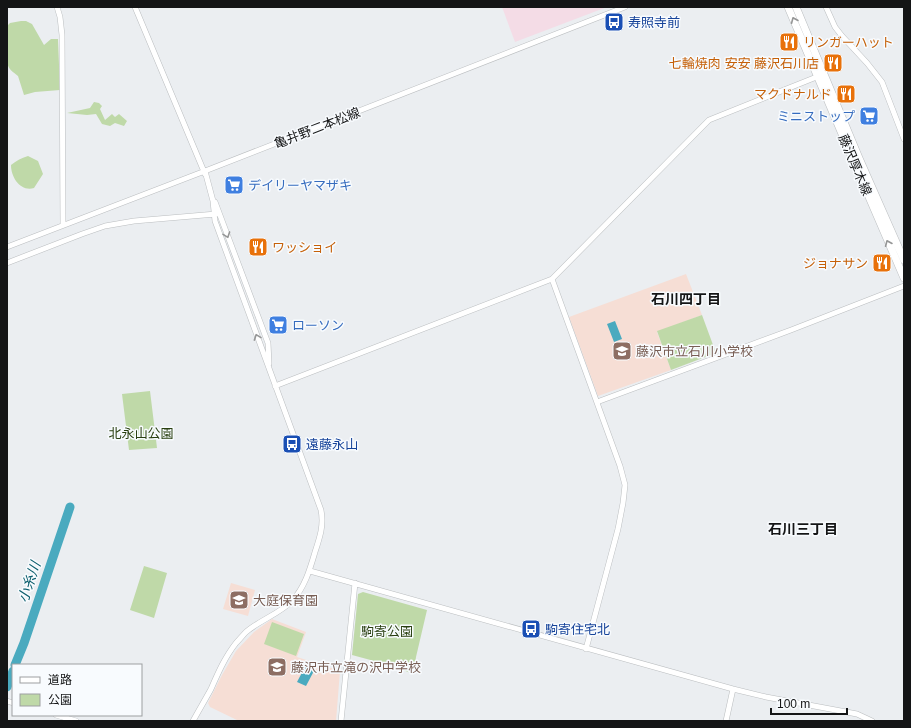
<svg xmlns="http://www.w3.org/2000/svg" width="911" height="728" viewBox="0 0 911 728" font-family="Arial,'Noto Sans JP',sans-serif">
	<rect width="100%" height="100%" fill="#ebeef1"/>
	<!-- industrial -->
	<path fill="#f4dce6" d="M502 7H607L515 42Z"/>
	<!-- education -->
	<path fill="#f6ded5" d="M686 274 702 315 657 332 671 370 598 396 569 317Z
		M231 583 255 590 248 616 223 609Z
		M272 619 306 632 297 657 340 671 336 721H239L210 707 208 703 222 675 236 651 254 632Z"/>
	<!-- green -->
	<path fill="#bfd9a8" d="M21 21H26L32 24 44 45 51 39H58L60 90 35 92 24 95 18 76C13 72 8 69 7 62V26L10 23Z
		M94 102 99 103 102 106 100 109 105 120 112 114 115 117 119 114 127 121 124 126 115 123 110 126 102 124 96 114 87 115 67 113 90 108Z
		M28 156 38 161 43 174 34 188C21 192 11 178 11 165 16 161 21 158 28 156Z
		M702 315 716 353 671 370 657 331Z
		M150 391 157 448 129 450 122 394Z
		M144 566 167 573 154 618 130 610Z
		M363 592 427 610 416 657 415 664 416 672 414 674 389 665 352 655 358 594Z
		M272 622 304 634 296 656 264 644Z"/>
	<!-- water -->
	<path fill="#4aaabf" d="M615 321 622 339 614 342 607 324Z
		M306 665 315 669 306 686 297 682Z"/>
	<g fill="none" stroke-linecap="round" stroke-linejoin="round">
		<!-- river -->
		<path stroke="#4aaabf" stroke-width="9" d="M15 665 24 643 70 507
			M7 687 13 671"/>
		<defs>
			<path id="minor" d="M57 7 60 17 62 35 63 225
				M135 7 205 174
				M826 7 835 27 842 36 867 63 882 82 904 139
				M215 202 268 343 269 364
				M7 247 205 171 625 7
				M7 263 82 234 105 226 134 221 216 214
				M552 279 620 466 625 485 623 503 618 529 586 649
				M275 386 552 279 709 120 819 76
				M597 402 791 330 904 286
				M310 571 733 689 766 697 857 714 872 721
				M7 701 13 703
				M56 715 76 721
				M193 721C199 710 205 700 211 689 218 673 225 657 236 643 239 640 243 635 246 632 260 620 279 614 292 601 305 587 310 569 315 552 320 537 324 525 321 510L215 221 213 201 205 171
				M341 721 355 583
				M726 721 733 689"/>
			<path id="major" d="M788 7 853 160 904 278
				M796 7 859 158 904 260"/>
		</defs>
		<!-- minor casing -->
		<use href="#minor" stroke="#bbbec0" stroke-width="6"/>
		<!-- major casing -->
		<use href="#major" stroke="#bbbec0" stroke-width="8"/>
		<!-- minor -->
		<use href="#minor" stroke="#fff" stroke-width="5"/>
		<!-- major -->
		<use href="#major" stroke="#fff" stroke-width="7"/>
	</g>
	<!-- one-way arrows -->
	<defs><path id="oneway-chevron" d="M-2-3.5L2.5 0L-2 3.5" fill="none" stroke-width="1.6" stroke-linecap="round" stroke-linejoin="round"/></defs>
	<g stroke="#959696">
		<use href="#oneway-chevron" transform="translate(794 20) rotate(-113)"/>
		<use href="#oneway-chevron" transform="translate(227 235) rotate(70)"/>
		<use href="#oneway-chevron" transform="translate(888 243) rotate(-113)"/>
		<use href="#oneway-chevron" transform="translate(257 337) rotate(-110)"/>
	</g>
	<!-- icons -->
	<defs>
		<symbol id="bus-square" viewBox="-11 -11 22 22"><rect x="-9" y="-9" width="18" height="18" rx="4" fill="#1a4fb4" stroke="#f8fbfe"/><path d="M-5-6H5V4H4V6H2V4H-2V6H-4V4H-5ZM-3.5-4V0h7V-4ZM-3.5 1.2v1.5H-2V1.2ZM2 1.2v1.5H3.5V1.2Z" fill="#fff"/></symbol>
		<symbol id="restaurant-square" viewBox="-11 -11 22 22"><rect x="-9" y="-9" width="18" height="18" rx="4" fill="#e8710a" stroke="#f8fbfe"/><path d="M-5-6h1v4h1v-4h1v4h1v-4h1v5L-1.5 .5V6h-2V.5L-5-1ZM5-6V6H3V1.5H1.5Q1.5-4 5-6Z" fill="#fff"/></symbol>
		<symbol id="supermarket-square" viewBox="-11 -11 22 22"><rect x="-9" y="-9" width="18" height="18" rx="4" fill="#3f7fe0" stroke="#f8fbfe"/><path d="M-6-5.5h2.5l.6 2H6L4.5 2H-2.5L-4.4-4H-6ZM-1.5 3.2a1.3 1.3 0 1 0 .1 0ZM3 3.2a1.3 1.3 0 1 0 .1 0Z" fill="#fff"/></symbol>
		<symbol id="school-square" viewBox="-11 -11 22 22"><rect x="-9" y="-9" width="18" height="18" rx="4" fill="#8d6e63" stroke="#f8fbfe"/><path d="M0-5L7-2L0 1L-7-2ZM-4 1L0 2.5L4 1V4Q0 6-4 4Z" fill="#fff"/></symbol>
	</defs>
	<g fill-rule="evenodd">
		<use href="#bus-square" x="603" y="11" width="22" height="22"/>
		<use href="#restaurant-square" x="778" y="31" width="22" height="22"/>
		<use href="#restaurant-square" x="822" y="52" width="22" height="22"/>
		<use href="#restaurant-square" x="835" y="83" width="22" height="22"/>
		<use href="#supermarket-square" x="858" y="105" width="22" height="22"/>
		<use href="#supermarket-square" x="223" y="174" width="22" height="22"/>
		<use href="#restaurant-square" x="247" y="236" width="22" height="22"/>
		<use href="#restaurant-square" x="871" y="252" width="22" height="22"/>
		<use href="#supermarket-square" x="267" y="314" width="22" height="22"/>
		<use href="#school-square" x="611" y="340" width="22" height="22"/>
		<use href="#bus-square" x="281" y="433" width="22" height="22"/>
		<use href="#school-square" x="228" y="589" width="22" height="22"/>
		<use href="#bus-square" x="520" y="618" width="22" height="22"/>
		<use href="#school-square" x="266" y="656" width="22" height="22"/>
	</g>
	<g text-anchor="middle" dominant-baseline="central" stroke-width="3" stroke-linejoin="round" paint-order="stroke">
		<!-- transit labels -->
		<g font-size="13" fill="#164399" stroke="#f8fbfe" text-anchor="start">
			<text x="628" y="22">寿照寺前</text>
			<text x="306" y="444">遠藤永山</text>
			<text x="545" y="629">駒寄住宅北</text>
		</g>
		<!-- food labels -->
		<g font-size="13" fill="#c56008" stroke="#f8fbfe" text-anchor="end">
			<text x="803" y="42" text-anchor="start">リンガーハット</text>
			<text x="819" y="63">七輪焼肉 安安 藤沢石川店</text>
			<text x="832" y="94">マクドナルド</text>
			<text x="272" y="247" text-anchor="start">ワッショイ</text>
			<text x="868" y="263">ジョナサン</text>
		</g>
		<!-- shop labels -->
		<g font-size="13" fill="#366cbe" stroke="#f8fbfe" text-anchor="start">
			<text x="855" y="116" text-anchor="end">ミニストップ</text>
			<text x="248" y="185">デイリーヤマザキ</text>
			<text x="292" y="325">ローソン</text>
		</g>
		<!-- street labels -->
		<g font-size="13" fill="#141516" stroke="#f8fbfe">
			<text transform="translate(317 128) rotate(-21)">亀井野二本松線</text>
			<text transform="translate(855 165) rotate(67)">藤沢厚木線</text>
		</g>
		<!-- education labels -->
		<g font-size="13" fill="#785e54" stroke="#f8fbfe" text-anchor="start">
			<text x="636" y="351">藤沢市立石川小学校</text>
			<text x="253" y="600">大庭保育園</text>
			<text x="291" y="667">藤沢市立滝の沢中学校</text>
		</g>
		<!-- park labels -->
		<g font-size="13" fill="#293f10" stroke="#f8fbfe">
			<text x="141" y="433">北永山公園</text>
			<text x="387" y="631">駒寄公園</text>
		</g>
		<!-- neighbourhood labels -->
		<g font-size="14" font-weight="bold" fill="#141516" stroke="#f8fbfe">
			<text x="686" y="299">石川四丁目</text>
			<text x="803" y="529">石川三丁目</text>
		</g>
		<!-- water labels -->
		<g font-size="14" font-style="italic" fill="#0c5e6d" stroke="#f8fbfe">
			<text transform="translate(29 582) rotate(-71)">小糸川</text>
		</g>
	</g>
	<!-- border -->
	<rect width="911" height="728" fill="none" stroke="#141516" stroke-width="16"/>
	<!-- legend -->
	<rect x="12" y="664" width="130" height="52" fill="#f8fbfe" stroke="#9d9fa1"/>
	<rect x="20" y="677" width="20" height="6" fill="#ffffff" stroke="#9d9fa1"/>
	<text x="48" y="684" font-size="12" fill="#141516">道路</text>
	<rect x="20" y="694" width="20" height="12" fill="#bfd9a8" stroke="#9d9fa1"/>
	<text x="48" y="704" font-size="12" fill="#141516">公園</text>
	<!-- scale -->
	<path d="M771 708v6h76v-6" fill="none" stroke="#141516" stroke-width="2"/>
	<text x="777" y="708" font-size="12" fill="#141516" stroke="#f8fbfe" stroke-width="3" paint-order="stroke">100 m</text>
</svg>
